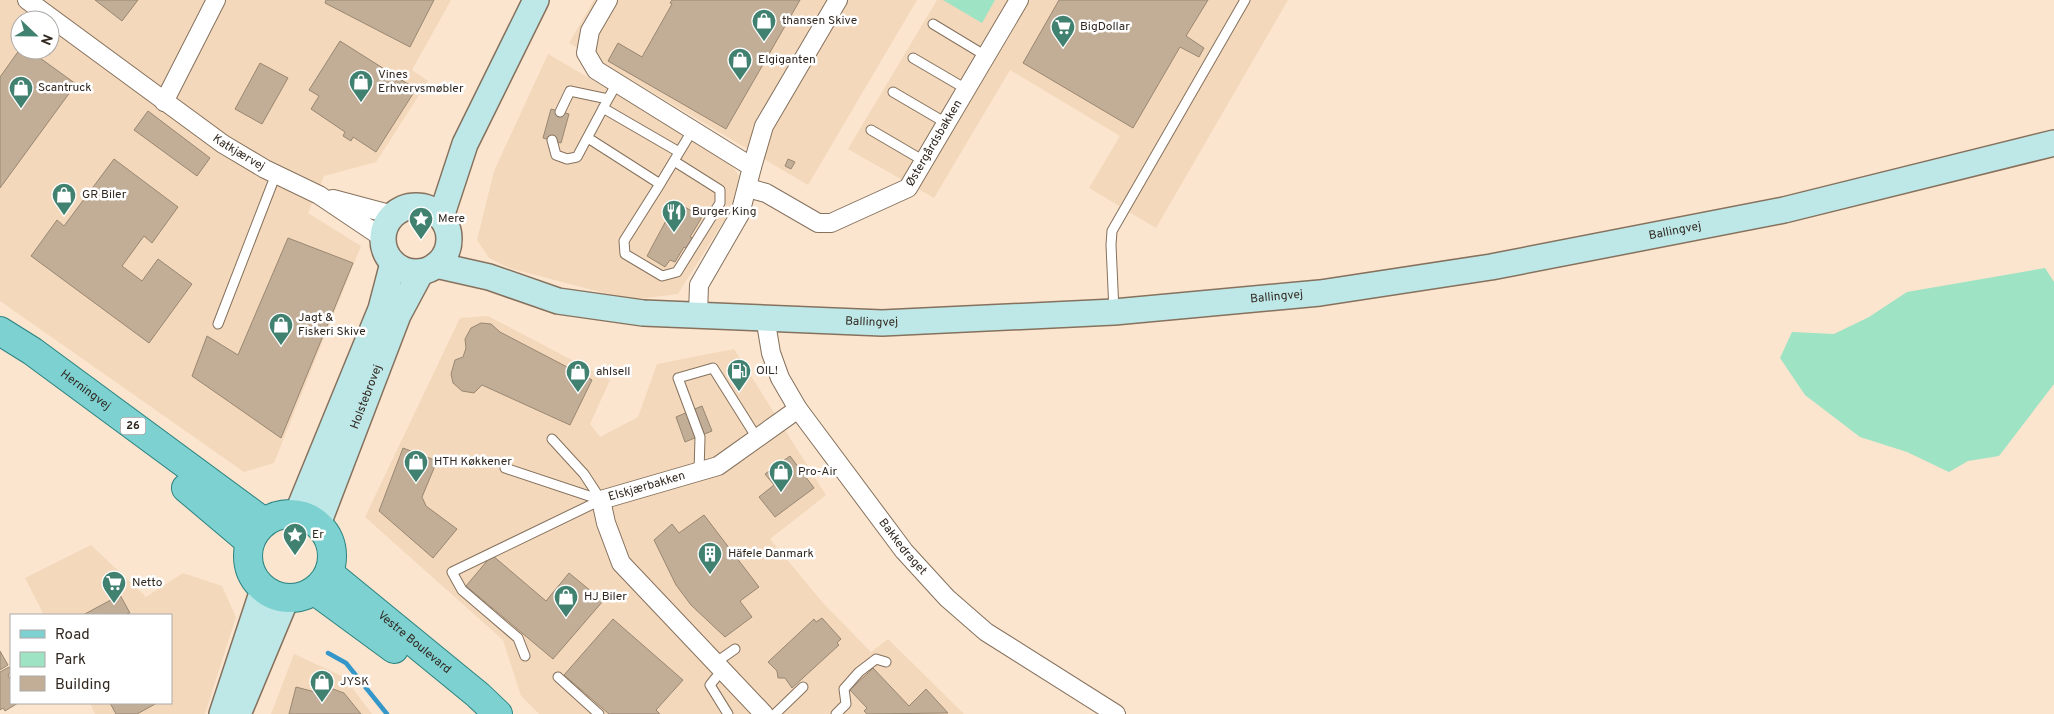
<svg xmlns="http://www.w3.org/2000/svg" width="2054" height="714" viewBox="0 0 2054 714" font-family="Overpass,sans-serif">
	<rect width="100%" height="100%" fill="#fbe5ce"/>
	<!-- built -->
	<path fill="#f3d8bb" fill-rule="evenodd" d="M0 0H451L412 70 428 81 376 162 324 176 308 213 361 246 274 463 244 472 0 301ZM20 20H50V50H20Z
		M594 0H917L808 185 569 43Z
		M937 0H1288L1156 228 1089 188 1120 136 1010 70 934 198 848 149Z
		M548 54 724 157 739 175 733 206 678 294 638 299 600 292 509 268 489 258 477 240 494 171Z
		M488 316 610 380 590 424 600 437 638 417 657 364 734 349 826 495 770 539 823 603 871 652 888 639 964 714H539L521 696 503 640 365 517 460 318Z
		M91 545 146 597 183 573 222 586 236 617 205 714H95L90 703H171V615H44L25 578Z
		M294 654 344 677 372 714H271Z"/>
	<!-- green -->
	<path fill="#9de3c4" d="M943 0H995L982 23Z
		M2045 268 2054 282V384L1999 456 1968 461 1949 472 1907 452 1860 437 1805 395 1780 358 1792 332 1834 334 1869 317 1907 292Z"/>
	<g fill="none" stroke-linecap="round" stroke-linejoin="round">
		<!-- stream -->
		<path stroke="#3597c9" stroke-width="4.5" d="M328 653 346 663 387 714"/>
	</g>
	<!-- building -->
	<path fill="#c2ae97" stroke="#9a8771" d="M95 0H138L122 21Z
		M326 0H434L410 47 325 3Z
		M672 0H800L726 129 608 61 618 43 642 57 672 4 670 3Z
		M1059 0H1208L1186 36 1204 48 1199 57 1180 47 1133 128 1023 63Z
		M340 41 416 89 376 152 353 137 351 141 343 136 345 132 311 109 319 96 309 90Z
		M20 49 29 50 76 84 0 188V77Z
		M260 63 288 78 262 124 235 109Z
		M551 109 569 114 561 143 543 138Z
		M148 111 210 158 197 176 134 130Z
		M114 159 178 207 152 243 144 236 122 266 142 281 158 259 192 284 149 343 31 256 57 220 64 226Z
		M788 159 795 162 791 169 785 166Z
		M676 202 702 217 690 237 695 239 689 250 684 247 675 262 670 260 665 267 647 256Z
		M288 238 353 263 281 438 192 376 207 336 238 355Z
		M481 323 491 324 500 332 592 380 570 425 482 385 474 393 462 391 453 383 451 374 455 360 463 357 466 348 465 339 471 328Z
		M702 406 712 431 685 442 676 417Z
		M403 448 437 461 422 497 426 506 457 529 433 558 379 511Z
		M790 456 814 488 775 517 759 497 774 485 765 474Z
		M704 515 759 587 740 601 752 617 725 637 691 605 676 585 654 540 672 524 679 533Z
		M492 555 546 601 569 573 603 601 553 659 466 586Z
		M120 595 130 613 125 615H83Z
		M822 618 841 639 837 643 839 645 792 688 785 678H778L777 671 768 662 814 619 816 622Z
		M613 619 683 680 656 710 660 714H609L564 675Z
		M0 651 8 665 0 670Z
		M9 667 11 671 8 675 11 681V703H18L5 711 3 708 0 710V672Z
		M873 668 909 706 926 689 948 713 867 714 864 711 867 708 850 690Z
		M322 685 344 693 361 714H289L296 687 319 693Z
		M110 703H157L137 714H116Z"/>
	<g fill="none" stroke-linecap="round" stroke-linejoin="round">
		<defs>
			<path id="lane" d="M933 24 986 56
				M913 58 966 89
				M893 92 946 123
				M603 108 679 152
				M560 112 570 91 608 99 617 83
				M871 130 924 161
				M588 138 660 184 692 131
				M552 140 556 155 567 159 577 157 608 99
				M660 184 624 241 625 254 662 276 677 272 720 203V190L674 161
				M1114 311 1111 245 1112 231 1245 0
				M218 324 276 174
				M505 468 601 500 584 474 552 439
				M699 472 700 437 678 378 713 368 757 438
				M525 656 518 638 462 590 452 572 601 500
				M715 663 735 649
				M722 670 710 685 728 714
				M558 677 599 714
				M775 714 803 687
				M836 714 846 704 844 689 859 672 876 659 886 662"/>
			<g id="street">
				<path id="s1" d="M27 0 223 144 265 169 319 195 383 238"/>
				<path d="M608 0 590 31 586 53 596 70 752 167 740 214 699 285 698 314"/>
				<path d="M164 102 216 0"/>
				<path d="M752 167 764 126 838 0"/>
				<path id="s2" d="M748 188 766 193 818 223H831L908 188 1019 0"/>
				<path d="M333 199 393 215"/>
				<path id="s3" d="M765 317 771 353 780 378 798 409 904 551 947 598 986 632 1116 714"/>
				<path id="s4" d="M764 714 621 563 606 523 601 500 718 466 798 409"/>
			</g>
			<g id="secondary">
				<circle cx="416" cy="239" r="33"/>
				<path d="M441 217 465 144 536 0"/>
				<path id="s5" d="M436 265 489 277 558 301 643 313 882 323 1114 312 1320 293 1491 267 1784 210 2054 143"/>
				<path d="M297 514 381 309 393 263"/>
				<path id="s6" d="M318 524 398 315 421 272"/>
				<path d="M241 707 286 599"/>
				<path d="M222 714 263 590"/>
			</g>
			<g id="primary">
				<path id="s7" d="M0 331 32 351 264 522"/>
				<path d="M186 488 250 542"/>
				<circle cx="290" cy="556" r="42"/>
				<path id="s8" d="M329 573 478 695 498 714"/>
				<path d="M315 591 394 649"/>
			</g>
		</defs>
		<!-- lane casing -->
		<use href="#lane" stroke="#85715d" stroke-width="11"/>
		<!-- street casing -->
		<use href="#street" stroke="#85715d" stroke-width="20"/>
		<!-- secondary casing -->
		<use href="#secondary" stroke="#85715d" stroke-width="28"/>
		<!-- primary casing -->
		<use href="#primary" stroke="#2a827f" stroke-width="30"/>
		<!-- lane -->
		<use href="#lane" stroke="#fff" stroke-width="9"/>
		<!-- street -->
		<use href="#street" stroke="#fff" stroke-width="18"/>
		<!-- secondary -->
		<use href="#secondary" stroke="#bee8e8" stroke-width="25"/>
		<!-- primary -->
		<use href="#primary" stroke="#7dd1d1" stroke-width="28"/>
	</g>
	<!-- icons -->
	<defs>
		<symbol id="shop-pin" viewBox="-11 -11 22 30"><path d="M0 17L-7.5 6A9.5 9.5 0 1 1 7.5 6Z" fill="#41816f" stroke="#fff"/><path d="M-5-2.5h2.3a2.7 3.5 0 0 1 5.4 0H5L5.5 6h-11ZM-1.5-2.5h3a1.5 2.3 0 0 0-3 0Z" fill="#fff"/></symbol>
		<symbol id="supermarket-pin" viewBox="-11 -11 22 30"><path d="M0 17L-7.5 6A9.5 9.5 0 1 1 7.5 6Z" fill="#41816f" stroke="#fff"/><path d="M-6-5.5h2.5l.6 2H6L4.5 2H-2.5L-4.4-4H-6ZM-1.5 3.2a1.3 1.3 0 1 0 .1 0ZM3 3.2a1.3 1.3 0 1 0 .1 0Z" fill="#fff"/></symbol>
		<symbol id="restaurant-pin" viewBox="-11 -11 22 30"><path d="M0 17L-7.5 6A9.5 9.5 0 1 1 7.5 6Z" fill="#41816f" stroke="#fff"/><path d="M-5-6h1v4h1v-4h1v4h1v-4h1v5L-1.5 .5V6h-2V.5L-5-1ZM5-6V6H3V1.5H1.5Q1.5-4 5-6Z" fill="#fff"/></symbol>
		<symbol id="sight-pin" viewBox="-11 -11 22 30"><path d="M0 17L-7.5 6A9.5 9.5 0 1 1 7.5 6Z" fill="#41816f" stroke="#fff"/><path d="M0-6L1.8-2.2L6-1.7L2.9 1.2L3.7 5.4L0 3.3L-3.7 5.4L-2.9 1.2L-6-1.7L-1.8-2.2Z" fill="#fff"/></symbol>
		<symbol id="fuel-pin" viewBox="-11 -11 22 30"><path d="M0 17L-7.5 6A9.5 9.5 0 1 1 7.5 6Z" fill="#41816f" stroke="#fff"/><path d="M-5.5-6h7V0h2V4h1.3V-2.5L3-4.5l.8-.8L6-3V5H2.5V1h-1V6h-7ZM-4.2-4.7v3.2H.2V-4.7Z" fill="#fff"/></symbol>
		<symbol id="building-pin" viewBox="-11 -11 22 30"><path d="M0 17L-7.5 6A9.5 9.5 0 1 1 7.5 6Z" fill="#41816f" stroke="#fff"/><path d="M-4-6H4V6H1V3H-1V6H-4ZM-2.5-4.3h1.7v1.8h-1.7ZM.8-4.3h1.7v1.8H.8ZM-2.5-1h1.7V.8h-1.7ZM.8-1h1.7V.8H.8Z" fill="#fff"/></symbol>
	</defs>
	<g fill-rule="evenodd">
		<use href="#shop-pin" x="750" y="7" width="28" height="38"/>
		<use href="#supermarket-pin" x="1049" y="13" width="28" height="38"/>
		<use href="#shop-pin" x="726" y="46" width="28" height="38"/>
		<use href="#shop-pin" x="347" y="68" width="28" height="38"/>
		<use href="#shop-pin" x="7" y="74" width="28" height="38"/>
		<use href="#shop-pin" x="50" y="181" width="28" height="38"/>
		<use href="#restaurant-pin" x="660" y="198" width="28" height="38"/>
		<use href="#sight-pin" x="407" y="205" width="28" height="38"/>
		<use href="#shop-pin" x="267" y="311" width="28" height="38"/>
		<use href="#fuel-pin" x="725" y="357" width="28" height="38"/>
		<use href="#shop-pin" x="564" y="358" width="28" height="38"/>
		<use href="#shop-pin" x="402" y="448" width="28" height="38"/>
		<use href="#shop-pin" x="767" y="458" width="28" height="38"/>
		<use href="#sight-pin" x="281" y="521" width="28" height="38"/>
		<use href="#building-pin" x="696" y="540" width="28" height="38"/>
		<use href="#supermarket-pin" x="100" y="569" width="28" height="38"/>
		<use href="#shop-pin" x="552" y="583" width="28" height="38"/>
		<use href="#shop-pin" x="308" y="668" width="28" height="38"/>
	</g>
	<g text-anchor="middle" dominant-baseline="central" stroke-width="5" stroke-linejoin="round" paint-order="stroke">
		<!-- shield labels -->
		<rect fill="#fff" stroke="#6f6863" stroke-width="1" x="120.5" y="417.5" width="25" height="17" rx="4"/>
		<g font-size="11" font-weight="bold" fill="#312820">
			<text x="133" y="426">26</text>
		</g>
		<!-- poi labels -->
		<g font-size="12" fill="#312820" stroke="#fff" text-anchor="start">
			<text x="782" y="21">thansen Skive</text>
			<text x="1080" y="27">BigDollar</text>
			<text x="758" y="60">Elgiganten</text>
			<text x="378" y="75">Vines<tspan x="378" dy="14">Erhvervsmøbler</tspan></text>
			<text x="38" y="88">Scantruck</text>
			<text x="82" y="195">GR Biler</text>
			<text x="692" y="212">Burger King</text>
			<text x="438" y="219">Mere</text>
			<text x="298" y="318">Jagt &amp;<tspan x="298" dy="14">Fiskeri Skive</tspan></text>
			<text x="756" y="371">OIL!</text>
			<text x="596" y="372">ahlsell</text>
			<text x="434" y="462">HTH Køkkener</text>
			<text x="798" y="472">Pro-Air</text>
			<text x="312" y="535">Er</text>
			<text x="728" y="554">Häfele Danmark</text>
			<text x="132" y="583">Netto</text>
			<text x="584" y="597">HJ Biler</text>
			<text x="340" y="682">JYSK</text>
		</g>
		<!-- street labels -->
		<g font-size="12" fill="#312820" stroke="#fff">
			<text stroke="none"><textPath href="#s2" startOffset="228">Østergårdsbakken</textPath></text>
			<text stroke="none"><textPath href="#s1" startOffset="261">Katkjærvej</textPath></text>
			<text stroke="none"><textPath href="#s5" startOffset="1252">Ballingvej</textPath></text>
			<text stroke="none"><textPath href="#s5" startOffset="848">Ballingvej</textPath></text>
			<text stroke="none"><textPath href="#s5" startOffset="442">Ballingvej</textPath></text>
			<text stroke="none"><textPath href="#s7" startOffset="104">Herningvej</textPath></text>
			<text stroke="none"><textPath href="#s6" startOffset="136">Holstebrovej</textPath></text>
			<text stroke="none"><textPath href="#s4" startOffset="322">Elskjærbakken</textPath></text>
			<text stroke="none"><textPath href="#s3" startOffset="272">Bakkedraget</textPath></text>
			<text stroke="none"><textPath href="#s8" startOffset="110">Vestre Boulevard</textPath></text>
		</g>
	</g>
	<!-- legend -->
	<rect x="10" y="614" width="162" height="90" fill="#ffffff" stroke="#ada9a6"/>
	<rect x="20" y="630" width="25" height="8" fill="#7dd1d1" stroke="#ada9a6"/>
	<text x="55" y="639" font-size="15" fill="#312820">Road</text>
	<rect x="20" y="652" width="25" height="15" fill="#9de3c4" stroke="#ada9a6"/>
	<text x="55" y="664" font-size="15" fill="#312820">Park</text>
	<rect x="20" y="676" width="25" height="15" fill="#c2ae97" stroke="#ada9a6"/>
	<text x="55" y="689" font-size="15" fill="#312820">Building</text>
	<!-- north arrow -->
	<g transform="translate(35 35) rotate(112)"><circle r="24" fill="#ffffff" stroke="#ada9a6"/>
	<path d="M0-4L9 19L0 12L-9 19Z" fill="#41816f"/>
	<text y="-8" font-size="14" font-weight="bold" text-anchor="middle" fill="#312820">N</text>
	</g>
</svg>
